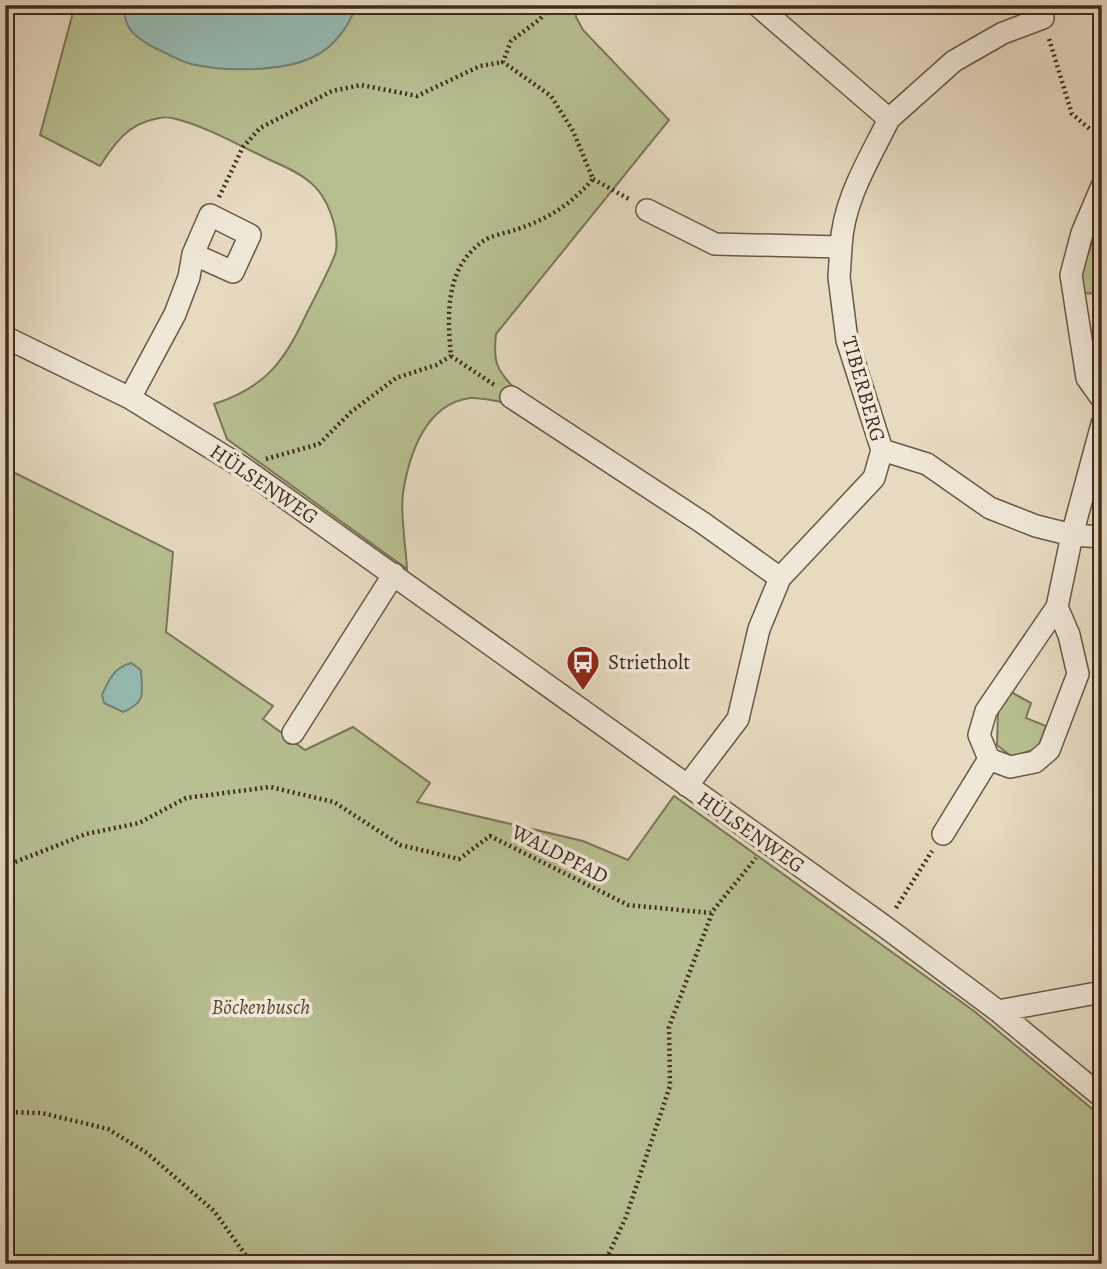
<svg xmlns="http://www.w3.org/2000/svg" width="1107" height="1269" viewBox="0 0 1107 1269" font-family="Alegreya,serif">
	<rect width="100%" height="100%" fill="#e6dac1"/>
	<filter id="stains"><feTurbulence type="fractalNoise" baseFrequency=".00286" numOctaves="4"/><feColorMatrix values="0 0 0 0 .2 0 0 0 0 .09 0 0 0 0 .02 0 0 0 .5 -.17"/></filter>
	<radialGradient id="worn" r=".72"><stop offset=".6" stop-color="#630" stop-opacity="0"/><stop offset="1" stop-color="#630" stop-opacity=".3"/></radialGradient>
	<!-- green -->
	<path fill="#b7bf91" stroke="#7c7657" stroke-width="2" d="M75 5H577L576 17 583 30 669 120 496 334C493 362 496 369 515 389L508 403C497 402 482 397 470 398 425 404 409 455 403 493 400 515 406 546 407 569L227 439 214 404C263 388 283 364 304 319 311 304 333 264 336 251 339 229 328 197 311 183 298 171 280 165 264 157 236 144 207 127 176 119 170 117 161 117 155 119 128 124 114 144 100 166L40 135Z
		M1102 215V294L1082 293 1080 276Z
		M5 468 173 552 166 632 273 706 263 719 305 750 353 727 430 783 417 802 583 841 628 860 674 796 974 1011 1102 1117V1264H5Z
		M1011 692 1031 703 1026 718 1046 726 1038 748 1012 757 997 745 998 711Z"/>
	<!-- water -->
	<path fill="#96bbb3" stroke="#748277" stroke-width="2" d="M124 5H356C350 26 333 48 313 57 282 72 224 72 191 64 180 61 168 54 157 49 147 44 134 37 128 26 125 20 124 12 124 5Z
		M131 663 141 670C142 693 147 702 123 712L104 703 102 695C109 679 114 668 131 663Z"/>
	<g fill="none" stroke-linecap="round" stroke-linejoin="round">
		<defs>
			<path id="minor" d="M757 5 889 119C869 160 843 200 841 247
				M889 119 954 61 1003 33 1043 18 1039 5
				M1102 186 1082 233 1071 275 1087 378 1102 399
				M647 210 715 244 841 247 839 277 847 340 882 450 874 478 780 578 759 629 738 719 687 786
				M5 337 130 398 242 467 884 926 998 1011 1102 1097
				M511 397 703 523 780 578
				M130 398 175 314 189 277 193 254 210 215 250 235 233 272 193 254
				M882 450 927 464 990 508 1036 526 1072 535 1102 537
				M1057 607 1069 635 1078 674 1049 750 1035 762 1010 767 989 759 979 735 986 711 1057 607 1072 535 1102 424
				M293 733 394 574
				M943 834 989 759
				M998 1011 1102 992"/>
		</defs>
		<!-- minor casing -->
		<use href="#minor" stroke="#6a5846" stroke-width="24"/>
		<!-- path -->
		<path stroke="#412c1d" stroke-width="4.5" stroke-dasharray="2 3.5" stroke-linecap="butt" d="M1049 39 1072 114 1090 129 1102 133
			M593 179 629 199
			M219 197 243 147 260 128 332 91 361 85 417 96 480 66 503 62
			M451 356 496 386
			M266 459 319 444 351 412 396 378 436 365 451 356C447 316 445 268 482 242 491 235 507 233 518 229 550 218 571 204 593 179L573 131 551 96 503 62 511 41 540 19 552 5
			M5 866 86 834 139 823 186 798 270 787 334 802 400 845 459 859 490 836 628 905 711 913 756 858
			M896 908 932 851
			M5 1112 42 1113 108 1129 147 1153 214 1211 252 1264
			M604 1264 626 1217 670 1086 669 1027 712 913"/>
		<!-- minor -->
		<use href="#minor" stroke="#efe7d7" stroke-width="21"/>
	</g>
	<!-- icons -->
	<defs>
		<symbol id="bus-pin" viewBox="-11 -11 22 30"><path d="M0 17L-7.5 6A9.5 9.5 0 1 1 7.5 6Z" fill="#8f2418" stroke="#efe7d7"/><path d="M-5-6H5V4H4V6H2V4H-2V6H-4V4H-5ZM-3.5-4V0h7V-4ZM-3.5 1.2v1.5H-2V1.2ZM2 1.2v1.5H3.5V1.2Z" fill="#fff"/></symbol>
	</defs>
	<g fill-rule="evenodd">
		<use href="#bus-pin" x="564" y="643" width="38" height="52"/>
	</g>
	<g text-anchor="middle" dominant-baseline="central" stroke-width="7" stroke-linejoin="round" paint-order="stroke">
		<!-- street labels -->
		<g font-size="21" fill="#412c1d" stroke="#efe7d7">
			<text transform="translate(864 389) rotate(74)">TIBERBERG</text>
			<text transform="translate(264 484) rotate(34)">HÜLSENWEG</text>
			<text transform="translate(751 832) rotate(35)">HÜLSENWEG</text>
			<text transform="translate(560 854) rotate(27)">WALDPFAD</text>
		</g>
		<!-- poi labels -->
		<g font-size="21" fill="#412c1d" stroke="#efe7d7" text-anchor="start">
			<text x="608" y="662">Strietholt</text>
		</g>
		<!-- park labels -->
		<g font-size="21" font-style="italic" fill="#594934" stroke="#efe7d7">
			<text x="261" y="1007">Böckenbusch</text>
		</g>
	</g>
	<!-- margin -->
	<rect width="1107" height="1269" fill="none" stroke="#e6dac1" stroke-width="28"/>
	<rect x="7" y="7" width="1093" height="1255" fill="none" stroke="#412c1d" stroke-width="3.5"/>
	<rect x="14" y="14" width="1079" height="1241" fill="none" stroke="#412c1d" stroke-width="2"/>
	<rect width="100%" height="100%" filter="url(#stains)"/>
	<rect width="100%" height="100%" fill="url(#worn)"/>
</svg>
